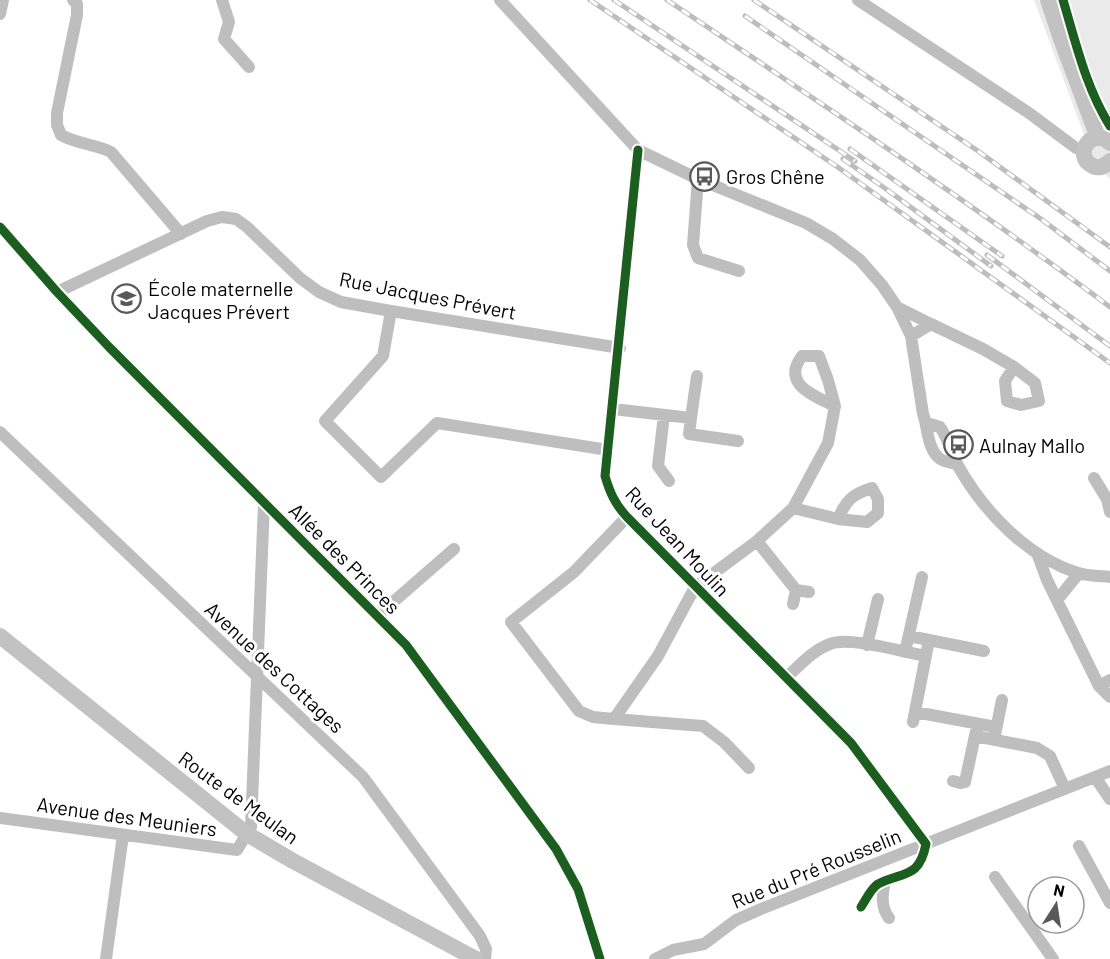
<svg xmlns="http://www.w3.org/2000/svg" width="1110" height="959" viewBox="0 0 1110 959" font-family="Barlow,sans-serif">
	<rect width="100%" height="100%" fill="#fff"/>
	<!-- green -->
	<path fill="#eaeaea" d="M1034 0H1110V179L1095 164Z"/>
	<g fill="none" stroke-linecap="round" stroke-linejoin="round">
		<!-- street -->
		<path stroke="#bebebe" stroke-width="12" d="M73 0 77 4V15L57 113V125L61 135C77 144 95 144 111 152L181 234
			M222 0 229 22 224 39 249 67
			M500 0 638 150 698 179 806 223 833 239 860 260 882 285 897 307 911 336 923 414C928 427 927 448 939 458 943 462 952 463 957 464
			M858 0 1029 113 1076 148 1084 150
			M0 14 3 0
			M638 150 605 476C610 493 615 504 627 517L851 743 926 844C919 879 904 871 878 884 871 888 866 900 861 907
			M698 179 693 245 698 258 739 271
			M0 227 57 292 109 347 406 645 556 849 578 889 600 959
			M57 292 207 221 222 217 236 219 247 227 300 278 319 292 341 302 391 311 620 348
			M897 307 931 324
			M391 311 383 356 325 421 381 477 437 423 608 450
			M911 336 931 324 983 349 1014 367 1035 383 1039 401 1021 405 1007 401 1005 381 1014 367
			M613 409 691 418 697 376
			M664 415 658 466 669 481
			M691 418 689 434 738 441
			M927 423 940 427C948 438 951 452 957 464 983 511 1027 557 1078 573 1088 576 1100 576 1110 577
			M0 432 363 777 480 936 486 949 485 959
			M1094 478 1107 499 1110 512
			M793 508 838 519 867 522 878 513V499L872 488C853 494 846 500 838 519
			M627 517 574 572 511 622 579 711 593 717 614 719 658 656 695 587 757 541 793 508 828 443 835 406 828 380 819 356H802C781 384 814 396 835 406
			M757 541 796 590 809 592
			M1037 553 1047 580 1099 686 1110 697
			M1058 599 1079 573
			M793 604 796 590
			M377 616 454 549
			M909 636 984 651
			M867 645 878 599
			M905 652 922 577
			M786 678C799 666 813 650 830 644 849 636 903 652 926 656
			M1099 686 1110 680
			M915 712 996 727
			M614 719 703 726 724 742 749 768
			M913 722 929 640
			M995 735 1002 700
			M975 736 1037 748 1050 756 1065 789
			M1095 777 1110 799
			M953 781 960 783 965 782 976 731
			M0 818 237 850 251 827 264 503
			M1079 846 1110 903
			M995 877 1053 959
			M885 882C882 893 881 908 889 918
			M106 959 123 835
			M655 959 673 950 704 944 736 920 761 909 1110 771"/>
		<!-- secondary -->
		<path stroke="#c2c2c2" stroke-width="16" d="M1048 0 1061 39 1098 138
			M1110 143C1091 125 1072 157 1093 166 1099 169 1105 166 1110 161
			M0 636 247 834 293 861 476 959"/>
		<defs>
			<path id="rail" d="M590 0 839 168 1110 363
				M614 0 855 161
				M667 0C816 100 966 199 1110 307
				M754 0 978 151 1110 247
				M745 16 1041 219 1110 271
				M850 149 1002 256
				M843 159 886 189 991 266
				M987 255 1110 346"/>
		</defs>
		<!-- rail casing -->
		<use href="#rail" stroke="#bdbdbd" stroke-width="5"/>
		<!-- rail -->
		<use href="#rail" stroke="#fff" stroke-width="3" stroke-dasharray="9" stroke-linecap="butt"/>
		<defs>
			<path id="cycleway" d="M1063 0C1076 43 1086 88 1110 126
				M638 150 605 476C610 493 615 504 627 517L851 743 926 844C919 879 904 871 878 884 871 888 866 900 861 907
				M0 227 57 292 109 347 406 645 556 849 578 889 600 959"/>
		</defs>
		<!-- cycleway casing -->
		<use href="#cycleway" stroke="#fff" stroke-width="13"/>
		<!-- cycleway -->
		<use href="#cycleway" stroke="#1b5e20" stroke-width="9"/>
	</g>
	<!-- icons -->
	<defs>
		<symbol id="bus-ring" viewBox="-11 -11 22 22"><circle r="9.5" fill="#fff" stroke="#595959" stroke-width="1.5"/><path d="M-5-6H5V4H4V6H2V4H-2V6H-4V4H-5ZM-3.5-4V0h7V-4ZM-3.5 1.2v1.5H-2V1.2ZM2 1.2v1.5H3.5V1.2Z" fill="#595959"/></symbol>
		<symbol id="school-ring" viewBox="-11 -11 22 22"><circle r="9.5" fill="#fff" stroke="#595959" stroke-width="1.5"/><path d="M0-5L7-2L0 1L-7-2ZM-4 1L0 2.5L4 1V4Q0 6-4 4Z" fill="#595959"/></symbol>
	</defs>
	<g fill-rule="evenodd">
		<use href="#bus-ring" x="688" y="160" width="33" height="33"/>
		<use href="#school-ring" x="110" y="282" width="33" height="33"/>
		<use href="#bus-ring" x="942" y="428" width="33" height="33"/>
	</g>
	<g text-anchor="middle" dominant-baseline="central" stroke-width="6" stroke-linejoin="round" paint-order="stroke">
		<!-- poi labels -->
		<g font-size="20" fill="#000" stroke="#fff" text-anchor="start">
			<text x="726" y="176">Gros Chêne</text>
			<text x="148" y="288">École maternelle<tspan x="148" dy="23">Jacques Prévert</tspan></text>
			<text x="979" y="445">Aulnay Mallo</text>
		</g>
		<!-- street labels -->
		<g font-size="20" fill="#000" stroke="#fff">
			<text transform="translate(428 295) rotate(11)">Rue Jacques Prévert</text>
			<text transform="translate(678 541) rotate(47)">Rue Jean Moulin</text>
			<text transform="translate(345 558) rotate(45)">Allée des Princes</text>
			<text transform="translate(275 667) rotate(43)">Avenue des Cottages</text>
			<text transform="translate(239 797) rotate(36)">Route de Meulan</text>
			<text transform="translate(127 816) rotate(8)">Avenue des Meuniers</text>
			<text transform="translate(816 868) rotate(-22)">Rue du Pré Rousselin</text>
		</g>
	</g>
	<!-- north arrow -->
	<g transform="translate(1056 905) rotate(12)"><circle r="28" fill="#ffffff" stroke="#999999" stroke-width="1.5"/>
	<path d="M0-4.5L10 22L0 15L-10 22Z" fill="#595959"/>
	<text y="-9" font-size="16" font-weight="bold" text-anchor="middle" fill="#000000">N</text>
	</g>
</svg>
